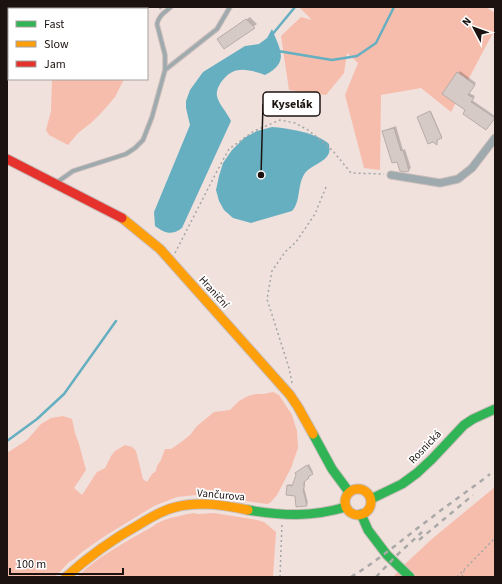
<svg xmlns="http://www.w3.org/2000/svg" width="502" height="584" viewBox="0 0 502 584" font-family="'Source Sans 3',sans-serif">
	<rect width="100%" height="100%" fill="#f1e1dd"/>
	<!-- green -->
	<path fill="#f6bcac" d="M299 7H486L495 13V29L451 112 421 88 381 95 380 170 364 168 345 95 358 63 347 53 344 73 326 95 289 90 281 36 301 17 312 20Z
		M52 79H124L115 97 103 111 91 123 78 133 68 145 49 135 46 130 51 111Z
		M273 392 279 395 292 415 297 431 298 448 291 468 277 495 270 503 267 504 252 502 218 496 196 495 177 497 154 506 105 536 82 552 74 559 69 562 55 577H7V453L27 440 41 424 51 418 63 416 72 419 75 433 79 444 86 470 74 488 82 495 97 472 105 468 111 456 115 451 125 445 132 447 136 451 143 479 147 482 152 474 156 471 157 466 161 460 165 449H171L180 443 190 435 197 426 214 412 230 410 239 401 248 396 256 394H264Z
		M495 487V577H393L404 565 433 538Z
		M193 513 198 514 214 513 257 520 264 522 276 532 273 577H77C98 556 127 541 152 527 162 518 180 516 193 513Z"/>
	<!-- water -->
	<path fill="#66afc1" d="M272 29C280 50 290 62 265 75 248 69 234 65 222 81 219 85 216 91 217 96 218 103 228 114 231 121L182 228C171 236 165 233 155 226L154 212 190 125 186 108V101L190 90 203 72 245 46 259 44 267 38Z
		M272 127C287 128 318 133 329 144 329 146 330 151 329 153 325 163 311 165 305 173 297 184 301 202 292 211L251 223 233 218 224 210 219 201 216 190 219 176 223 163 232 150 244 138 257 131Z"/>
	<!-- shadow -->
	<path fill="#0003" d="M158 7H164L160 10Z
		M250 17 257 24 224 48 221 36Z
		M460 71 476 83 469 93 475 96 472 100 495 116V117L488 127 466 110 443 94Z
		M431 111 442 137 438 139 437 144 419 117Z
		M396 126 403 150 405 149 411 168 409 170 405 171 398 161 383 132 385 130Z
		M309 464 313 472 309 475 310 476 305 480V486L304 487 308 503 306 505 296 495 288 486 289 484 294 485 297 475 296 473Z"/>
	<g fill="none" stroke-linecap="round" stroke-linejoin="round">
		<!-- stream -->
		<path stroke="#66afc1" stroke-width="2.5" d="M271 36 295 7
			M278 51 332 60 357 56 376 43 394 7
			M7 441 37 419 64 394 116 321"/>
	</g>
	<!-- building -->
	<path fill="#d6cac6" stroke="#b8aca9" d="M246 19 255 28 224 49 217 39Z
		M457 72 475 85 468 95 474 98 471 102 495 118 486 130 463 114 465 110 442 94Z
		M430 111 442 138 437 140V145L433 142 428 144 417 117Z
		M394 128 401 151 403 150 409 171 405 172 400 171 397 162 392 163 382 131Z
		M307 465 313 474 308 477 309 478 304 482V488L303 489 307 506 296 507 295 496 286 495 287 485 292 486 296 475 295 473Z"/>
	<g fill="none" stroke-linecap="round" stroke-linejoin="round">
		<defs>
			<path id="lane" d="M165 70 217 29 230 7
				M56 183 73 171 126 154 135 148 143 140 152 117 165 70V55L157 24C159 15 165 12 171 7"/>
			<path id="street" d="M391 175 440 183 458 179 472 168 495 138"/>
			<path id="fast" d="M313 434 332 469 349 492
				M371 499 402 484 417 473 432 459 464 425 473 419 495 409
				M248 510C283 516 312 517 346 507
				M361 514 368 530 387 555 410 577"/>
			<path id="slow" d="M122 218 160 249 290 395 298 407 313 434
				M345 502a13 13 0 1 1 26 0a13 13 0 1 1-26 0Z
				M66 577C89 556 113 539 140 524 151 517 163 510 176 507 200 501 224 505 248 510"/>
			<path id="jam" d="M7 159 122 218"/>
		</defs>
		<!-- lane casing -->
		<use href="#lane" stroke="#c9bdba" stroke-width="5.5"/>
		<!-- street casing -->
		<use href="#street" stroke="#c9bdba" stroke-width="9"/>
		<!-- fast casing -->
		<use href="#fast" stroke="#c9bdba" stroke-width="11"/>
		<!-- slow casing -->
		<use href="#slow" stroke="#c9bdba" stroke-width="11"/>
		<!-- jam casing -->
		<use href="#jam" stroke="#c9bdba" stroke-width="11"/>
		<!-- path -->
		<path stroke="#a2a6a6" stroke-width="1.5" stroke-dasharray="2 3" stroke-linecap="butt" d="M175 253 216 173 229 149 254 131 280 120 295 123 308 130 323 142 333 151 351 173 384 174
			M292 383 289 368 267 299 272 271 285 252 296 242 315 214 326 187
			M280 577 282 523
			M457 577 495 538
			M462 577 464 571"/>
		<!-- lane -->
		<use href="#lane" stroke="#9faaae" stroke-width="3.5"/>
		<!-- street -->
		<use href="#street" stroke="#9faaae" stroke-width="7"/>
		<!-- fast -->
		<use href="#fast" stroke="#30b455" stroke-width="9"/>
		<!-- slow -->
		<use href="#slow" stroke="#ff9f0a" stroke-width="9"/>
		<!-- jam -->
		<use href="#jam" stroke="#e5322d" stroke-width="9"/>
		<!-- rail -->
		<path stroke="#a9a9a8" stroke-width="2.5" stroke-dasharray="5 5" stroke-linecap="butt" d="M419 540 473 495
			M351 577C379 560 404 538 431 518 450 503 471 489 490 474
			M376 577 396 556 422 532"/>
	</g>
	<g text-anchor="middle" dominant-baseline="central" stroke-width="3.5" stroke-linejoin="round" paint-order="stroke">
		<!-- street labels -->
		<g font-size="11" fill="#1c1310" stroke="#fff">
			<text transform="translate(214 292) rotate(48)">Hraniční</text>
			<text transform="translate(425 447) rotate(-46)">Rosnická</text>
			<text transform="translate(221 495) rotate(5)">Vančurova</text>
		</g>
	</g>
	<!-- callouts -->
	<path fill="none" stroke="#1c1310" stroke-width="1.5" d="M261 175L263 104"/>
	<circle fill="#1c1310" stroke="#fff" stroke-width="1.5" cx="261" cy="175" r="4"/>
	<rect fill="#fff" stroke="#1c1310" stroke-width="1.5" x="263" y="92" width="57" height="24" rx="4"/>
	<g font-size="12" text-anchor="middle" font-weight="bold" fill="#1c1310">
		<text x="292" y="108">Kyselák</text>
	</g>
	<!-- border -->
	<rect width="502" height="584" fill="none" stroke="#1c1310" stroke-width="16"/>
	<!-- legend -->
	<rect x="8" y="8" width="140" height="72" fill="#ffffff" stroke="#a4a19f"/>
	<rect x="16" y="21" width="20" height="6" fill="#30b455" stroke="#a4a19f"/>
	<text x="44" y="28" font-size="12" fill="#1c1310">Fast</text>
	<rect x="16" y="41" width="20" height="6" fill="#ff9f0a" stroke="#a4a19f"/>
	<text x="44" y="48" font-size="12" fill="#1c1310">Slow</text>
	<rect x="16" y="61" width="20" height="6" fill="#e5322d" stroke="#a4a19f"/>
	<text x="44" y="68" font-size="12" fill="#1c1310">Jam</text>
	<!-- north arrow -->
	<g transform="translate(474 28) rotate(311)" stroke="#ffffff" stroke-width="3" paint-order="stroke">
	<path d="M0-3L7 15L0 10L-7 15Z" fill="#1c1310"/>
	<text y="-6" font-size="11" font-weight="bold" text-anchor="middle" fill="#1c1310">N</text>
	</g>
	<!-- scale -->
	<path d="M10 568v6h113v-6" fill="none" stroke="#1c1310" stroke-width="2"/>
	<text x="16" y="568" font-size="12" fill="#1c1310" stroke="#ffffff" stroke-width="3" paint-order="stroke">100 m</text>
</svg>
